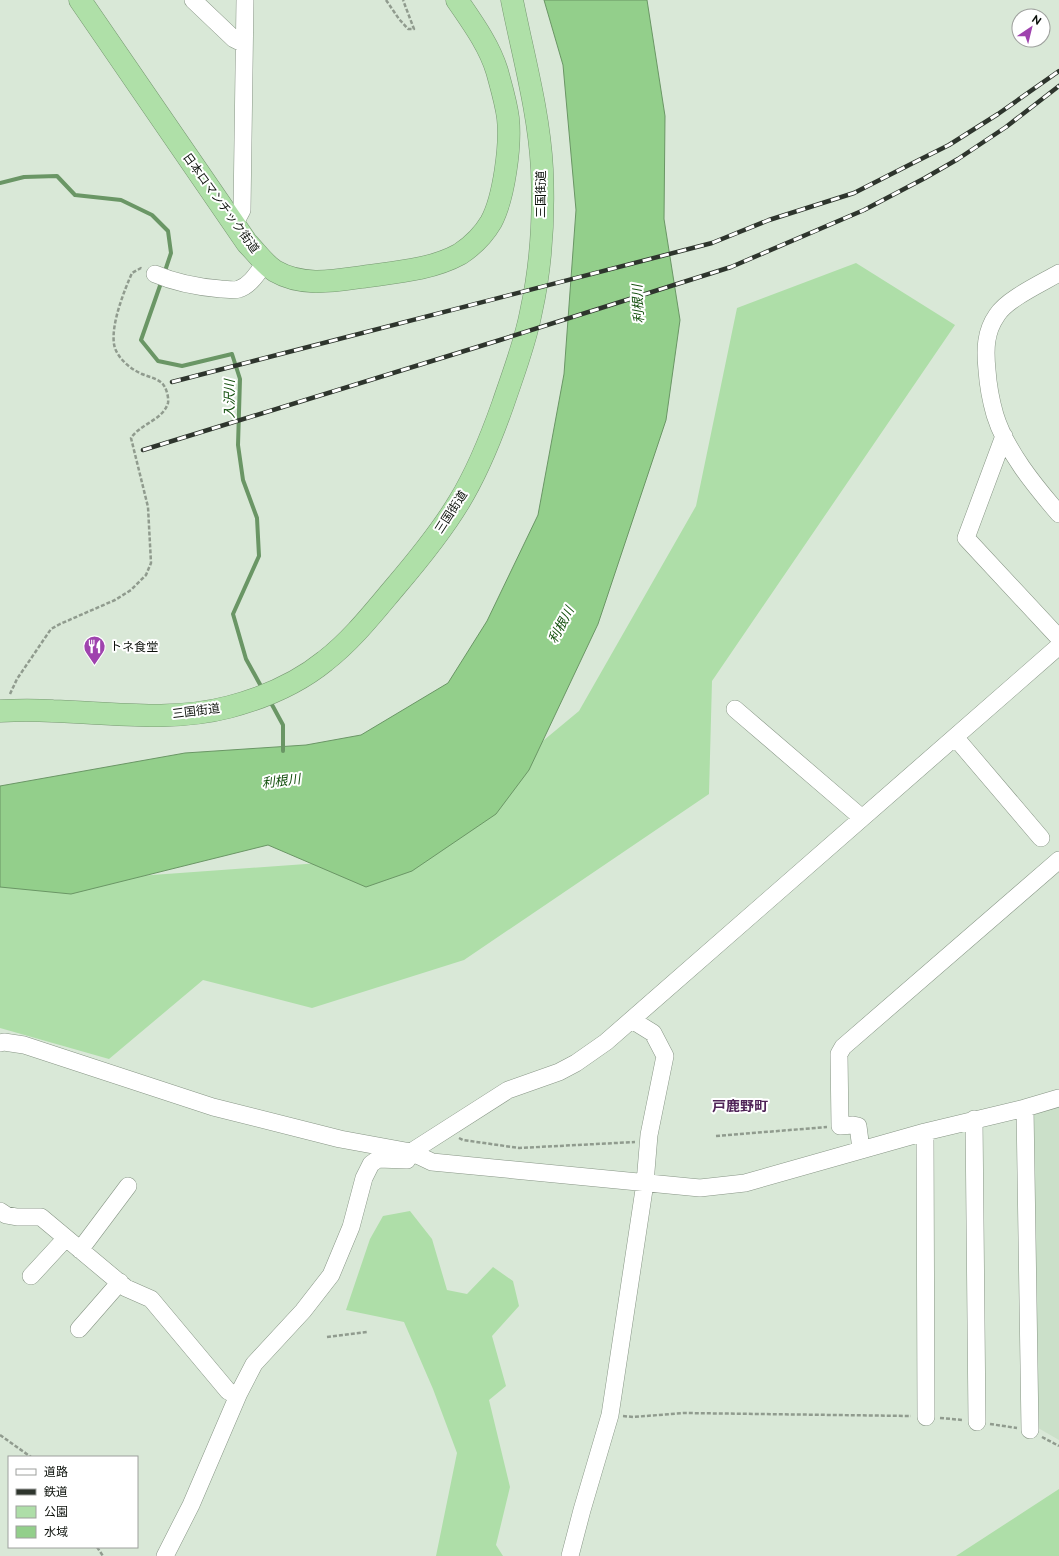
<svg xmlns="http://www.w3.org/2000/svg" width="1059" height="1556" viewBox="0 0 1059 1556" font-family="Raleway,'Noto Sans JP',sans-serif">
	<rect width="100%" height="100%" fill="#d9e8d7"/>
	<!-- built -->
	<path fill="#cbe0c9" d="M1059 1106V1440L1033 1425 1030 1116Z"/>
	<!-- green -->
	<path fill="#aedea8" d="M856 263 955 325 712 681 709 794 464 960 312 1008 203 980 109 1059 0 1028V886L403 857 579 711 696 506 737 308Z
		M410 1211 432 1239 447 1290 467 1294 493 1267 513 1281 519 1306 492 1336 506 1386 489 1400 510 1487 496 1545 503 1556H436L457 1453 433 1389 404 1322 346 1310 370 1239 383 1216Z
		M1059 1489V1556H956Z"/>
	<!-- water -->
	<path fill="#93cf8b" stroke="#6a9665" d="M544 0H647L665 116 664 219 680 320 666 420 598 624 529 770 496 814 412 871 366 887 268 845 71 894 0 887V786L185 753 306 745 361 735 448 683 487 621 538 515 564 374 576 210 563 65Z"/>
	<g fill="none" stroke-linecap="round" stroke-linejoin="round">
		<!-- stream -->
		<path stroke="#6a9665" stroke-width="4" d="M0 183 24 177 57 176 75 195 121 200 152 215 168 231 171 253 164 274
			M162 280 141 340 158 361 182 366 232 354 240 379 238 445 243 480 257 518 259 556 233 614 246 659 262 688
			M270 701 283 725V751"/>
		<defs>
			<path id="minor" d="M193 0 234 39 244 44
				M234 225 242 210 245 0
				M1059 273C1042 283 1007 299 997 315 985 332 985 350 987 370 988 385 991 401 995 415 1006 451 1035 486 1059 514
				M155 274C176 283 197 287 221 289 226 289 234 291 239 289 251 285 258 272 265 263
				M1004 436 966 538 1059 638
				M735 709 862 818
				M955 737 1041 838
				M0 1043 4 1042 24 1045 213 1107 340 1139 411 1152 508 1090 559 1072 576 1063 606 1042 1059 646
				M1025 1108 1030 1430
				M974 1119 977 1422
				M925 1132 926 1417
				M861 1149 858 1126 853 1125 840 1126 839 1054 843 1047 1059 860
				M0 1211 6 1215 17 1217H41L126 1288 151 1299 228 1391 237 1396
				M80 1250 128 1186
				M31 1276 66 1238
				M79 1329 120 1282
				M165 1556 191 1505 239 1393 254 1364 303 1311 331 1275 351 1227 364 1178 371 1164 378 1159 407 1160 411 1152 432 1162 700 1188 745 1183 925 1132 1025 1108 1059 1098
				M570 1556 582 1510 610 1415 645 1183 649 1135 665 1056 653 1033 632 1020"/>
			<path id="highway" d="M80 0 247 243C256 252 264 264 275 271 304 288 338 280 369 276 399 272 433 269 460 254 472 246 484 234 491 222 504 198 511 145 508 118 506 102 501 86 497 71 489 45 472 22 457 0
				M0 711C18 710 36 710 53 711 111 713 172 722 229 707 263 698 298 683 325 661 352 640 373 613 395 587 418 560 441 532 459 502 478 471 491 438 503 404 513 374 525 344 531 312 541 267 544 215 542 169 539 112 523 55 512 0"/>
		</defs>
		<!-- minor casing -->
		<use href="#minor" stroke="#879585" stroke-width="18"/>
		<!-- highway casing -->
		<use href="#highway" stroke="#769871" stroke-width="23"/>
		<!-- path -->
		<path stroke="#909b8e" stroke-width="2.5" stroke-dasharray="4 2" stroke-linecap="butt" d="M386 0 399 19 408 29H414L403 0
			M10 694 17 679 51 629 60 624 115 600 131 590 146 575 151 563 148 507 131 438C140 424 163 420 168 403 169 397 166 387 162 383 156 378 149 377 142 374 130 369 116 357 114 344 111 324 124 291 132 273L141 268 143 269
			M716 1136 827 1127
			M459 1138 463 1140 519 1148 635 1142
			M327 1337 367 1332
			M623 1416 633 1417 684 1413 911 1416
			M940 1418 963 1420
			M990 1424 1017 1428
			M0 1435 31 1457
			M1042 1437 1059 1446
			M97 1547 103 1556"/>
		<!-- minor -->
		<use href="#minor" stroke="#fff" stroke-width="17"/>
		<!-- highway -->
		<use href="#highway" stroke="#afe0a8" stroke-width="22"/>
		<defs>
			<path id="rail" d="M172 382 712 243 769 220 854 193 913 163 949 145 998 114 1059 71
				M143 450 500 340 731 267 864 210 925 178 958 159 1006 127 1059 86"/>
		</defs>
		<!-- rail casing -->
		<use href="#rail" stroke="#2e352d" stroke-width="4.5"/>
		<!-- rail -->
		<use href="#rail" stroke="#fff" stroke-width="3" stroke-dasharray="9" stroke-linecap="butt"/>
	</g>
	<!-- icons -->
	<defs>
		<symbol id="restaurant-pin" viewBox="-11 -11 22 30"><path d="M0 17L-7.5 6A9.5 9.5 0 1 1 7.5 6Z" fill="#9f43ae" stroke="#fff"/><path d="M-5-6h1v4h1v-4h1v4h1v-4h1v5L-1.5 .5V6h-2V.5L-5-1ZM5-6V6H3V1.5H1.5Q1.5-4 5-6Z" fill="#fff"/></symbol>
	</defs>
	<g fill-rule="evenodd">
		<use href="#restaurant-pin" x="82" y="634" width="25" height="34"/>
	</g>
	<g text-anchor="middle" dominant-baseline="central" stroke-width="4" stroke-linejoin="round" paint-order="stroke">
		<!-- street labels -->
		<g font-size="12" fill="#0c110b" stroke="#fff">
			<text transform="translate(541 194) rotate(-90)">三国街道</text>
			<text transform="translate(221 203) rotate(54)">日本ロマンチック街道</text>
			<text transform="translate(451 512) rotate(-57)">三国街道</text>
			<text transform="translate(196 711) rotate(-7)">三国街道</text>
		</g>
		<!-- poi labels -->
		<g font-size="12" fill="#0c110b" stroke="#fff" text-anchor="start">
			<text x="110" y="647">トネ食堂</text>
		</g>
		<!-- water labels -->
		<g font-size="13" font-style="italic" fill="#124f0c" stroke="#fff">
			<text transform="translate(638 304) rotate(-93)">利根川</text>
			<text transform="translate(229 399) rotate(-90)">入沢川</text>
			<text transform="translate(561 625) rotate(-62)">利根川</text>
			<text transform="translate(281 781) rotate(-7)">利根川</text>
		</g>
		<!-- quarter labels -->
		<g font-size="14" font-weight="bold" fill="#502458" stroke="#fff">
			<text x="740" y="1106">戸鹿野町</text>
		</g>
	</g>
	<!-- legend -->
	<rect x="8" y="1456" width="130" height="92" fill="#ffffff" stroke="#9ea09d"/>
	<rect x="16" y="1469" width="20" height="6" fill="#ffffff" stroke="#9ea09d"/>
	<text x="44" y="1476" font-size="12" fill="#0c110b">道路</text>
	<rect x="16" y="1489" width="20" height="6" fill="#2e352d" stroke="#9ea09d"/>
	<text x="44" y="1496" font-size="12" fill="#0c110b">鉄道</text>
	<rect x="16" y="1506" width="20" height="12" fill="#aedea8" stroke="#9ea09d"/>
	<text x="44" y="1516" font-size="12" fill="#0c110b">公園</text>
	<rect x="16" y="1526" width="20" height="12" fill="#93cf8b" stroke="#9ea09d"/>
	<text x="44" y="1536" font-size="12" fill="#0c110b">水域</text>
	<!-- north arrow -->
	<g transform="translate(1031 28) rotate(35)"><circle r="19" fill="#ffffff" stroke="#9ea09d"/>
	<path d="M0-3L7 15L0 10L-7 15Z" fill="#9f43ae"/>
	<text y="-6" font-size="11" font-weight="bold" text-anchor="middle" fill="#0c110b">N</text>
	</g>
</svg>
